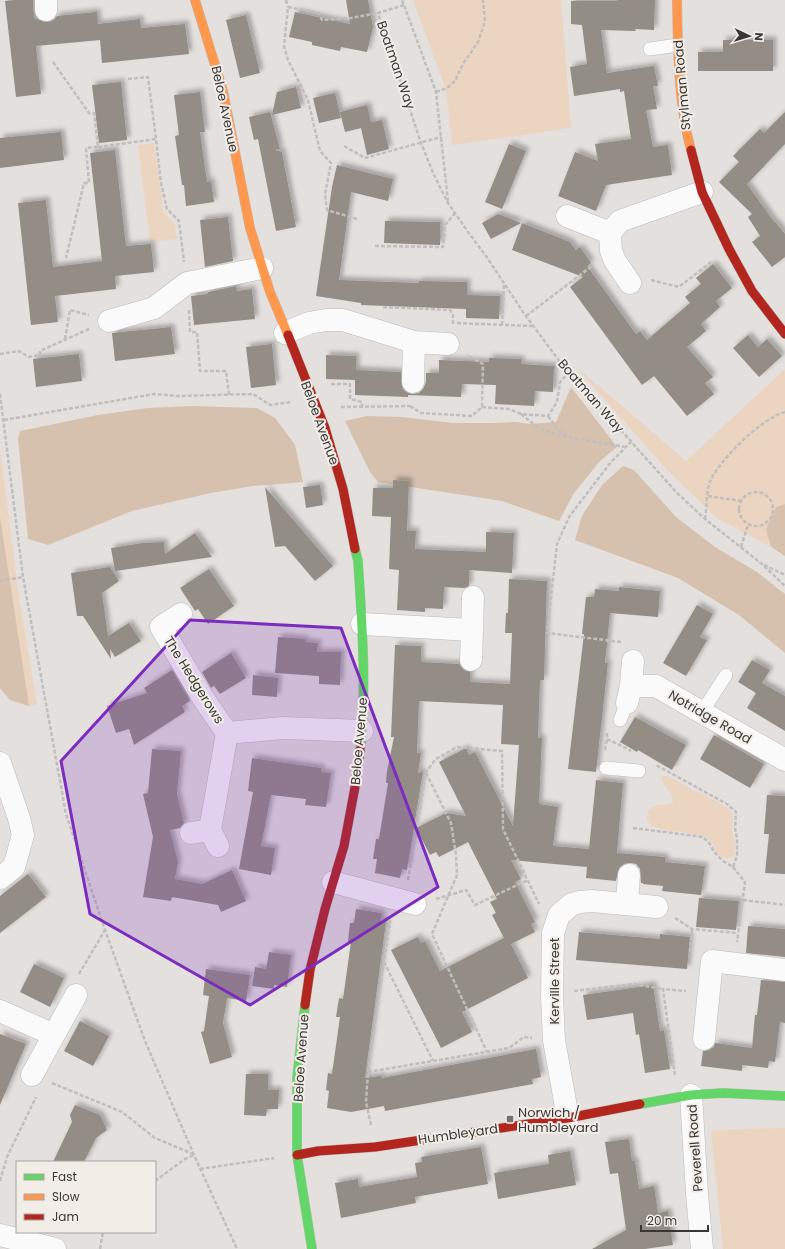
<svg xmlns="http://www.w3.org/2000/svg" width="785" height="1249" viewBox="0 0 785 1249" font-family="Poppins,sans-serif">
	<defs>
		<filter id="shadow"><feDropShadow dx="3.5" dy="-3.5" stdDeviation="2" flood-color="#0004"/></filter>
	</defs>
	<rect width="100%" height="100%" fill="#e3e0de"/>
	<!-- green -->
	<path fill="#ebd5c1" d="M413 0H561L571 128 452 145 449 113 444 84Z
		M154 143 164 213 175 224 177 239 150 242 138 145Z
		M574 365 686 461 785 369V504L776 507 766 529 771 547 717 518 668 471Z
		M0 448 19 597 37 704 29 706 10 700 0 688Z
		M665 776 674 779 694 791 701 793 730 809C733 815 735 822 731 827L735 841 734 855 727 859 716 853 713 844 707 837 700 835 661 829 651 826 647 819 648 811C659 801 663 807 673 802 672 790 664 787 661 777Z
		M785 1128V1249H723L711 1130Z"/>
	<!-- forest -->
	<path fill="#d6c1ae" d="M571 387 617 447 600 461 574 493 559 521 502 501 378 482 370 472 345 421 367 416 402 417 452 423H491L515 422 530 424 556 422Z
		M192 406 257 408 275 418 295 445 303 482 253 486 211 493 132 511 48 545 28 539 18 439 20 431 98 415 148 408Z
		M623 466 634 470 676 517 715 547 757 572 785 594V653L739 615 678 578 575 540 582 516 602 485Z
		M785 504V556L771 547 766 529 776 507Z
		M0 517 29 706 10 700 0 688Z"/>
	<!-- building -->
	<path fill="#948d85" filter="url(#shadow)" d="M15 0H33L34 18 46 22 53 21 57 16 97 12 98 24 140 19 141 28 185 24 189 54 102 63 100 40 36 46 41 94 16 97 5 1Z
		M346 0H368L373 27 367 52 341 47 340 51 312 45V42L289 37 295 12 350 24Z
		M618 0H655L654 30 635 29 636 31 601 30 607 73 654 66 658 86H653L657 109 646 110 653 147 668 145 672 175 606 185 596 211 558 196 575 152 598 161 595 144 631 139 624 91 620 92V89L574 96 570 67 587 64 582 25 571 24V1H617Z
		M246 15 260 73 240 78 226 20Z
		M723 40H773V71H698V52H723Z
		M121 82 127 140 99 143 92 85Z
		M296 87 301 108 272 115 277 92Z
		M200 92 205 132H200L207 182 211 181 214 202 186 206 184 185H182L175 136 179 135 174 95Z
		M335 93 341 118 319 123 313 98Z
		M367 105 371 122 382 120 389 149 367 155 361 128 345 132 340 112Z
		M270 112 280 149 275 150 282 152 296 227 276 231 258 139 254 140 249 117Z
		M785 112V144L747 184 775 223H776L785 234V257L772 267 752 242 760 236 748 217 752 214 719 182 739 162 733 156 760 129 764 133Z
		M61 132 64 160 0 168V138Z
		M509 144 526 151 502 209 485 202Z
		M115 150 126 246 151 244 154 272 115 276 116 289 55 296 58 322 31 325 18 203 46 200 53 267 102 261 90 153Z
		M337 165 393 179 388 201 351 192 339 280 419 283V281L467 282V295L500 296 499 319 466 318V309L361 305V303L316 296 332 187Z
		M498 214 521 223 491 239 482 223Z
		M228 217 233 261 205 267 200 220Z
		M385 221 440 222V245L384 243Z
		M522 223 570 242 576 250 580 247 591 263 587 266 636 334 640 331 647 340 690 303 685 297 701 284 696 278 713 264 732 288 716 301 720 307 701 324 706 331 687 347 713 377 705 383 714 394 687 416 654 376 642 385 570 287 583 277 512 250Z
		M236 286 237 291 252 289 255 319 194 325 191 296 208 294V292Z
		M171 327 175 354 115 361 112 333Z
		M748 335 758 347 767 339 782 356 759 377 733 348Z
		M272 344 276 385 251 388 246 347Z
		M79 354 82 381 36 387 33 359Z
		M326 355 356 356V376V370L401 372 402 388 406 392 412 394 419 393 423 389 426 382V373H439V360L489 362V358L521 359V364L554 366 553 392 535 391 534 406 495 404 496 385 462 384 461 397 408 395V397L355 395V380L326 379Z
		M393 480 409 481 407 531H416L415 549 486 552V532L514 533 512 573 469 570V586L465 588 444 587 443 609 425 608V612L397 610 399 570 389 569 391 517 372 516 373 488H393Z
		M320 485 323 505 306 508 303 487Z
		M265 487 333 566 315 581 285 546 275 547Z
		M195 533 212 557 115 571 111 548 143 543 164 542 165 554Z
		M110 567 119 581 102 593 108 636 129 623 141 641 115 657 110 649 111 659 83 616H77L71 573Z
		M209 569 234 606 208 624 198 609 195 611 180 588Z
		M509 579 547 581 544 680H540L538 738H542L539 804 558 807 553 846 589 849 596 780 623 783 617 853 665 857V862L705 866 701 895 662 891 663 886 643 884V883H641L640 869 636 864 630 863 624 864 619 868 616 881 586 878 587 867 511 860 521 879 515 882 535 922 531 924 535 932 511 944 528 978 462 1012 472 1032 441 1048 391 950 418 937 421 943 425 941 440 971 504 938 492 915 496 913 490 902 497 899 468 842 439 857 436 852 430 855 416 828 446 813 466 816 439 762 466 748 469 755 475 752 513 826 519 745 501 744 503 705 419 701 417 753H421L418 773 423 771 407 870 402 869 400 878 375 873 377 859H373L376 839H379L388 783H386L387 771 394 737H391L395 645 421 646V662L459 664 464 670 470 672V682L510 684 512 633H505L506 613H508Z
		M619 587 660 591 658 617 610 613 605 663H608L596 772 568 769 584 634H582L586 597H594L595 589 619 591Z
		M697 605 713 614 700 637 707 640 686 676 663 663Z
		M278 637 305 639V642L318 643 317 652H341L340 685 319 684V676L275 673Z
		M231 653 246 678 220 694 214 686 211 688 202 672Z
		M752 660 770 670 756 693 738 682Z
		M172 670 190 701 182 706 185 712 134 745 129 729 116 733 107 706 147 693 144 688Z
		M253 675 278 678 277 697 252 695Z
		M762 683 785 696V731L747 708Z
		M635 717 686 745 672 770 638 750 637 752 620 742Z
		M714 735 764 764 750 788 700 759Z
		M152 749 181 751 177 794 184 823 180 828 170 830 178 862 175 879 202 884 232 870 246 901 221 912 218 905 172 897 171 901 143 897 153 837 143 794 148 793Z
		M252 758 321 768V772L331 773 326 807 305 805 306 799 271 795 261 846 275 848 271 875 239 869 253 792 248 791Z
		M767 795 785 796V874L765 873 769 834H764Z
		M28 874 46 897 0 933V896Z
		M699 898 739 901 736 930 696 927Z
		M356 909 382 913 381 921 386 922 365 1078 381 1076 382 1078 536 1049 541 1077 532 1079 533 1084 385 1111 384 1106 351 1112 327 1108 329 1091 326 1090 328 1073 332 1074 340 1017H336L339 998 343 999 351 942H348L349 932 350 923H354Z
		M748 926 785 929V957L746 953Z
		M579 932 660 939V934L690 937 687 969 576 960Z
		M269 952 291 955 287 987 274 985V989L252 986 255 967 266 969Z
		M34 964 64 978 50 1007 20 992Z
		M206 969 250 975 246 1001 227 998 223 1023 232 1057 210 1064 201 1032 204 1031 209 996 203 995Z
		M761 980 785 982V1023L780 1022 775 1062 769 1061 768 1068 742 1065V1071L701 1066 703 1051 709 1050 714 1047 715 1043 752 1048 755 1015H757Z
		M653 985 660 1031 664 1030 670 1069 645 1073 639 1034 636 1035 633 1013 587 1020 583 995Z
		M80 1021 109 1036 93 1066 64 1051Z
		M0 1034 26 1044 0 1105Z
		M246 1074H268V1090H279L278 1109H267L266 1116 244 1115Z
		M75 1105 100 1115 107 1130 96 1138 84 1162H53L72 1122 70 1115Z
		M629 1139 632 1161H635L639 1189 654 1186 658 1213 668 1211 673 1245 645 1249H592L626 1230 618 1173 610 1174 605 1142Z
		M481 1147 488 1184 415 1197 416 1203 341 1218 335 1183 358 1179 359 1187 417 1177 415 1163 422 1162 421 1157Z
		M570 1151 576 1185 498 1199 494 1173 549 1164 548 1155Z"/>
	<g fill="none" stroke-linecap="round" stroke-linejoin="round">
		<defs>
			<path id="lane" d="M650 49 678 45
				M702 712 726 675
				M620 720 627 703
				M606 768 639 771"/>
			<path id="street" d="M46 10V0
				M567 216 610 233 620 221 702 192
				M610 233 611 251 615 261 630 283
				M109 321 154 308 187 283 262 268
				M285 333 309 323 326 320H343L414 342 448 344
				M413 382 414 342
				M181 614 161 627 203 698 227 733
				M362 624 472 630 471 660
				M472 630 473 597
				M631 686 633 661
				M627 703 631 686H656L785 760
				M0 763 19 818 23 835 14 867 0 878
				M191 833 210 830
				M218 846 210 830 227 733 283 728 362 731
				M333 882 415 904
				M627 903 629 875
				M0 1011 54 1035 32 1075
				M54 1035 76 995
				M704 1039 712 961 785 970
				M691 1095 697 1194 702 1249
				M568 1118 554 1040 552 997 553 933 559 915 572 904 580 902 592 901 657 907
				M0 1235 55 1249"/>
			<path id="fast" d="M355 549 358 561C362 624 367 687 360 750
				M305 1005 297 1078V1155L312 1249
				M640 1104 691 1095 723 1093 785 1096"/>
			<path id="slow" d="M195 0 223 91 250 228 270 292 288 335
				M677 0C678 49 678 103 691 150"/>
			<path id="jam" d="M691 150 702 192 729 249 752 291 785 334
				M288 335 325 428 343 489 355 549
				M305 1005 310 970 325 909 344 846 355 787 360 750
				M297 1155 318 1151 375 1147 568 1118 640 1104"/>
		</defs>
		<!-- lane casing -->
		<use href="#lane" stroke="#bdbbb9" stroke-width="14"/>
		<!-- street casing -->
		<use href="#street" stroke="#bdbbb9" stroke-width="23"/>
		<!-- fast casing -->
		<use href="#fast" stroke="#bdbbb9" stroke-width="10"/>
		<!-- slow casing -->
		<use href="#slow" stroke="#bdbbb9" stroke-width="10"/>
		<!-- jam casing -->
		<use href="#jam" stroke="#bdbbb9" stroke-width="10"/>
		<!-- path -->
		<path stroke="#c0bfbe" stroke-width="2.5" stroke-dasharray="4 2" stroke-linecap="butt" d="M286 0 288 7
			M402 0 436 92 448 201
			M404 5 378 13 421 143 434 175 448 203 468 232 486 256 523 312 560 362 677 493 705 519 762 564 785 586
			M53 62 89 113H94L98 147 86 148 89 183H84L66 258
			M128 79 148 77 156 139
			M436 92 447 88 455 81 463 64 478 42 485 22 483 0
			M344 146 365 158 441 137
			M98 147 156 139 161 183 167 209 179 221 184 262
			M357 219 327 210 325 194 331 163 320 151 308 100 288 60 284 46 288 7 319 13 322 20 351 18 378 13
			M375 246 443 247 445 225 455 213
			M651 280 679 287 711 262
			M383 307 450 310 453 315V324
			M189 310 190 332H197L200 371H226L229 395
			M526 316 592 266
			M457 323 532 326
			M502 325 504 285
			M65 339 70 310 89 315
			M0 354 19 351 29 357 40 355V351L89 329
			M331 384H350V399L362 402V406
			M0 394 23 577 66 814 105 930 145 1041 194 1155 237 1249
			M410 406 421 413 472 416 482 407 483 364 467 355
			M341 407 410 406
			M482 407 509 409 521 414 548 416 557 402 560 382 569 372
			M521 414 537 427 552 433 565 437
			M548 416 557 429 568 437 626 447
			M4 420 154 394 177 396 253 394 270 405 291 402
			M739 509a17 17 0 1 1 34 0a17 17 0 1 1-34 0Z
			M708 496 741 501
			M705 519C707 508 706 492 710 482 718 461 763 417 785 412
			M741 547 748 525
			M764 565 785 575
			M0 581 23 577
			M621 642 547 633 557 544 569 517 611 462 631 442
			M607 733V739L620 745 631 751
			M605 750 607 739
			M426 773 451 823 456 855 457 875 432 934 487 1052
			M633 828 703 837 710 844 714 852 723 861 733 867 737 856V838L735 828 736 812 727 804 656 765
			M733 867 745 882 737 942
			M408 880 426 772 436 759 457 747 502 751 503 829 539 904
			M436 899 466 890 475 905 528 880
			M743 900 785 905
			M675 918 692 929 737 933
			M690 952 692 929
			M384 962 433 1061
			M79 974 105 930
			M574 991 634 984 663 989
			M368 1072 509 1048 524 1037 532 1038
			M675 1075 663 989 686 991
			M52 1083 122 1112 155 1138 193 1154
			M371 1125 366 1102 368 1072 390 920
			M200 1169 274 1158
			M0 1181 7 1157 36 1097
			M155 1181 185 1159 194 1155
			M100 1249 103 1232"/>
		<!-- lane -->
		<use href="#lane" stroke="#fbfafa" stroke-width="13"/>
		<!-- street -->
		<use href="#street" stroke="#fbfafa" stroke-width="22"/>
		<!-- fast -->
		<use href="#fast" stroke="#63d668" stroke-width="9"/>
		<!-- slow -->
		<use href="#slow" stroke="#ff974d" stroke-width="9"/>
		<!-- jam -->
		<use href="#jam" stroke="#b3261e" stroke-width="9"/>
	</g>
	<!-- marked area -->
	<path fill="#7b2cbf" fill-opacity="0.2" stroke="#7b2cbf" stroke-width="3" stroke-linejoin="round" d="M190 620 341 628 438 887 250 1005 90 914 61 761Z"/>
	<!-- markers -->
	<rect fill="#747270" stroke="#f3ede8" stroke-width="1.5" x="506" y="1115" width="8" height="8" rx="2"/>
	<g text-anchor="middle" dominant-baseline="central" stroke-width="4" stroke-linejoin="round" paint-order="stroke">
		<!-- street labels -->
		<g font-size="13" fill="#393735" stroke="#f3ede8">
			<text transform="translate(396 65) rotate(71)">Boatman Way</text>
			<text transform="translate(682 85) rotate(-95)">Stylman Road</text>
			<text transform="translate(225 109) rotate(78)">Beloe Avenue</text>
			<text transform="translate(591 396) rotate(49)">Boatman Way</text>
			<text transform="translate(320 423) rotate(70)">Beloe Avenue</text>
			<text transform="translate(194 680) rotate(58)">The Hedgerows</text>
			<text transform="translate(710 717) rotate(30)">Notridge Road</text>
			<text transform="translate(359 741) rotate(-85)">Beloe Avenue</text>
			<text transform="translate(554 981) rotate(-90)">Kerville Street</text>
			<text transform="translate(301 1058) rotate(-86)">Beloe Avenue</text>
			<text transform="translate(458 1134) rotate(-8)">Humbleyard</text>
			<text transform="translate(695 1148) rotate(-94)">Peverell Road</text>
		</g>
		<!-- poi labels -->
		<g font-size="13" fill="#393735" stroke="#f3ede8" text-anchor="start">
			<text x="518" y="1112">Norwich /<tspan x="518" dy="15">Humbleyard</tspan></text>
		</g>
	</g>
	<!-- legend -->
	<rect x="16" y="1161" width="140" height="72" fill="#f3ede8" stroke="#a9a4a0"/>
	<rect x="24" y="1174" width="20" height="6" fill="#63d668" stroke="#a9a4a0"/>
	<text x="52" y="1181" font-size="12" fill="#393735">Fast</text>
	<rect x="24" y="1194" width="20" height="6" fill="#ff974d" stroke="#a9a4a0"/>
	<text x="52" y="1201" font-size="12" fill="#393735">Slow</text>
	<rect x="24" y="1214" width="20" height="6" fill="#b3261e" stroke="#a9a4a0"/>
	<text x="52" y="1221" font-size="12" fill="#393735">Jam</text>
	<!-- north arrow -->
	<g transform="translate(749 36) rotate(94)" stroke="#f3ede8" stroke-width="3" paint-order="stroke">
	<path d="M0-3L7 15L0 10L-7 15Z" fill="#393735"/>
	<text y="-6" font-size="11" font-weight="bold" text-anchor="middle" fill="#393735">N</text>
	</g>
	<!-- scale -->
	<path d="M641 1225v6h67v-6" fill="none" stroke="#393735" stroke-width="2"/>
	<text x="647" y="1225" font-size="12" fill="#393735" stroke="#f3ede8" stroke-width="3" paint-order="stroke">20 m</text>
</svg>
